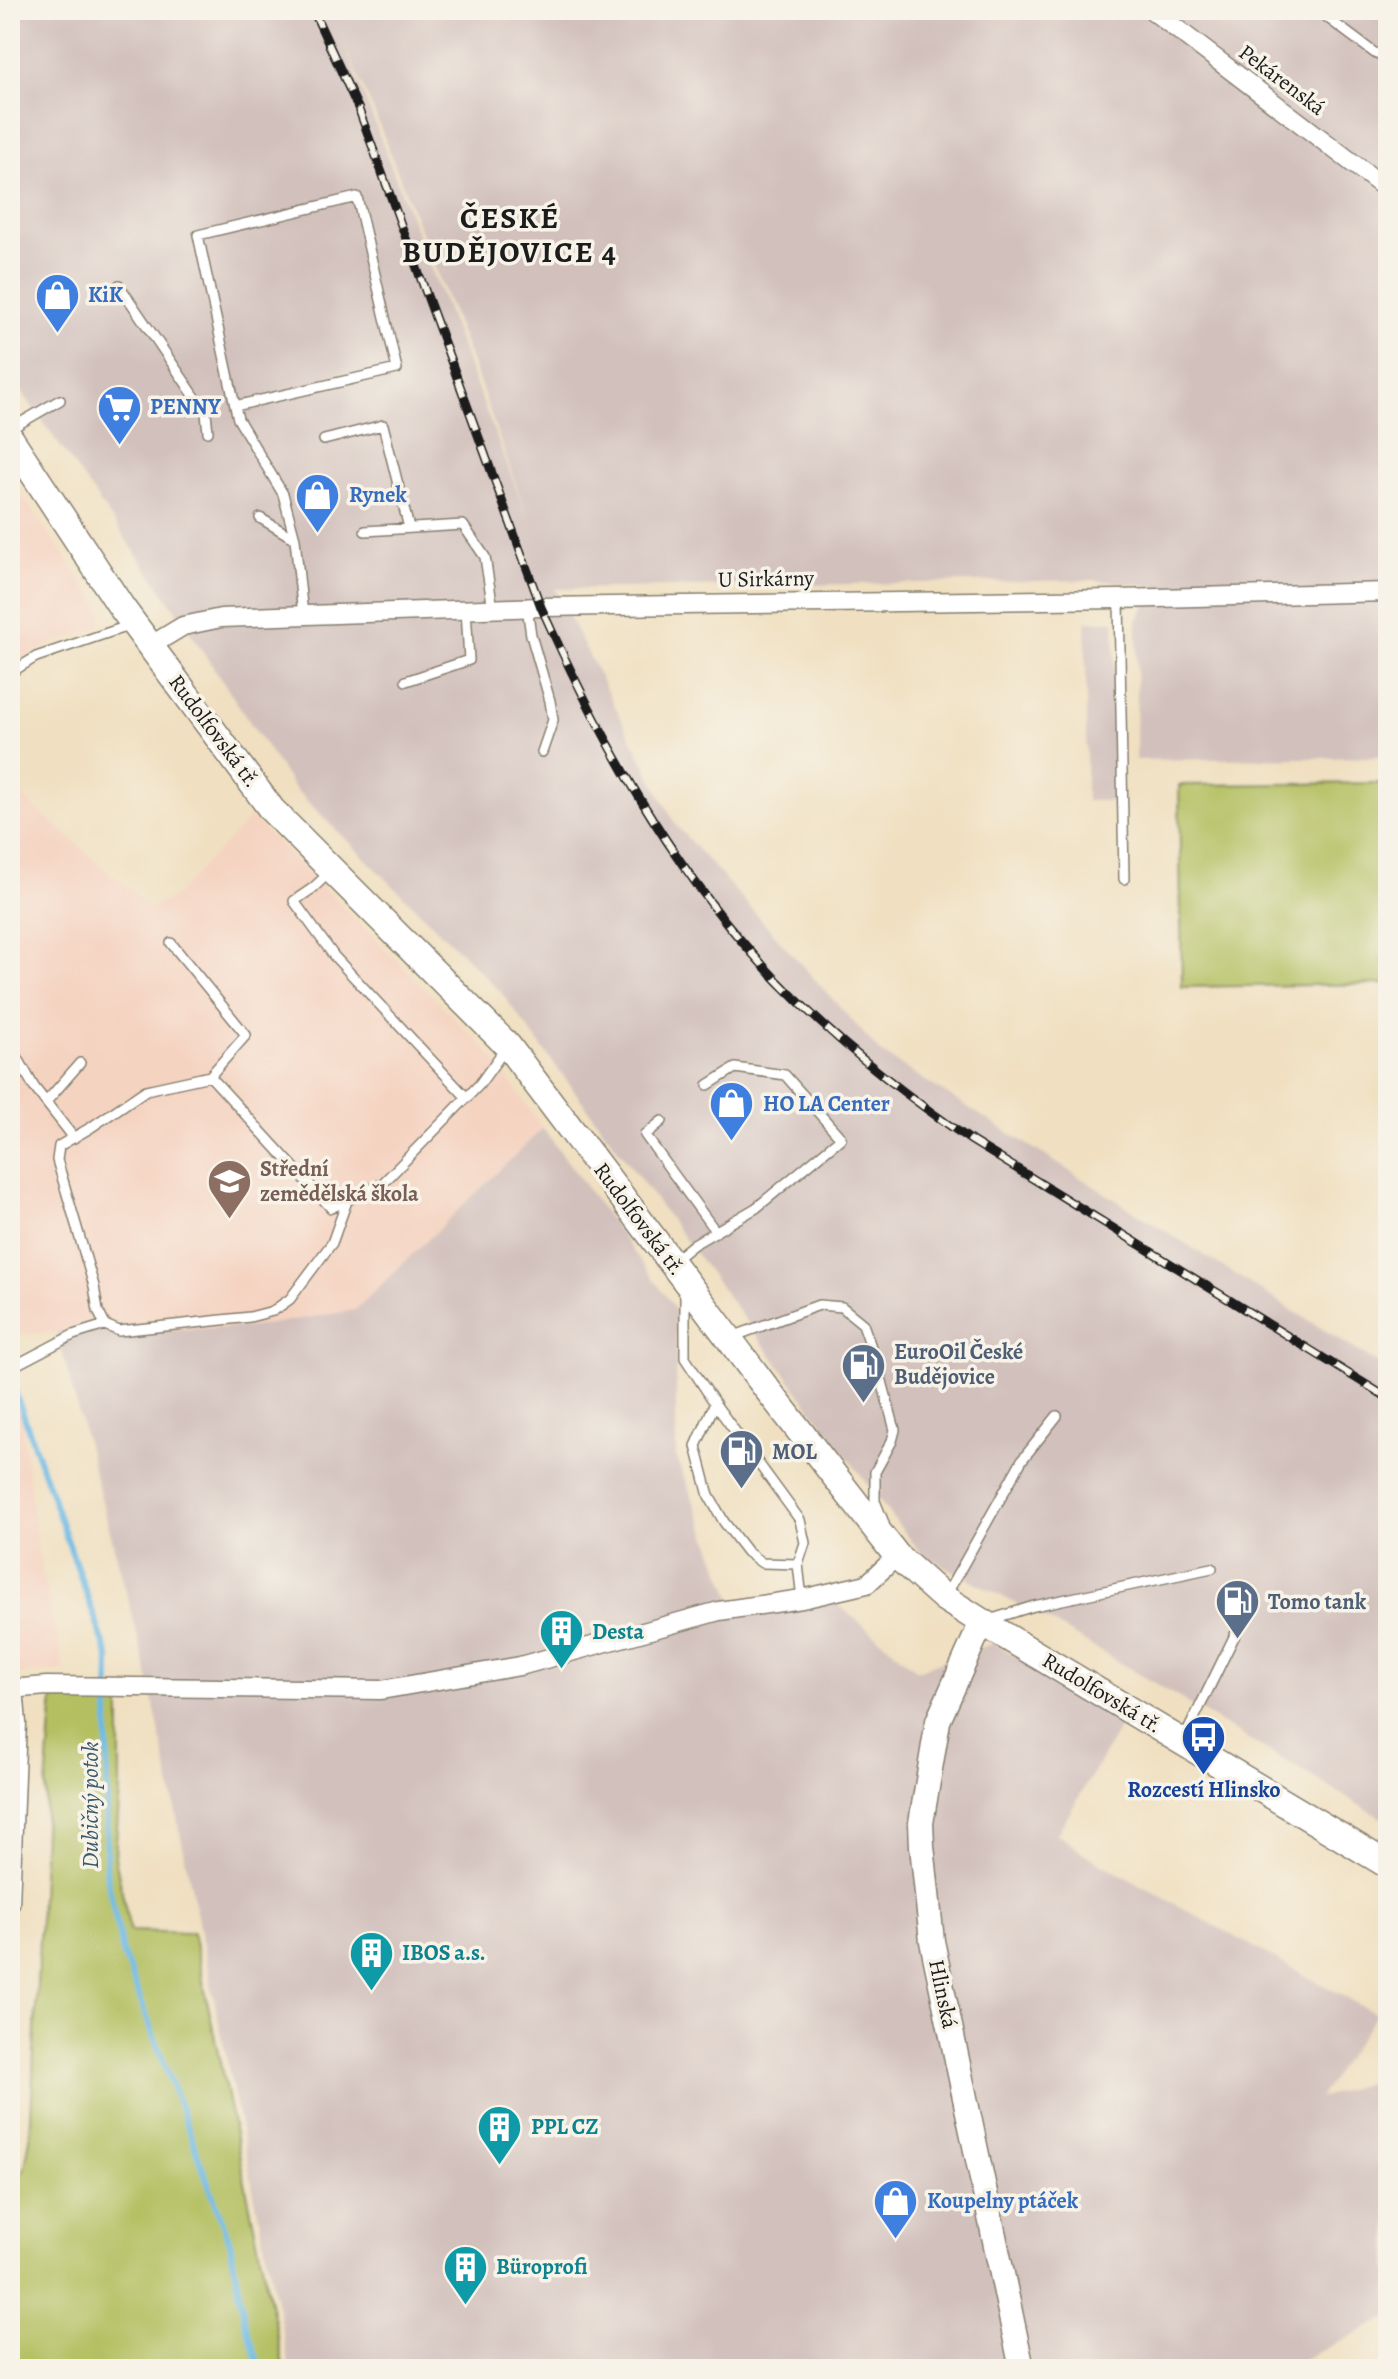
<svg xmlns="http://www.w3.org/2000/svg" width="1398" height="2379" viewBox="0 0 1398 2379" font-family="Alegreya,serif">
	<rect width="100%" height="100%" fill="#f7f3e8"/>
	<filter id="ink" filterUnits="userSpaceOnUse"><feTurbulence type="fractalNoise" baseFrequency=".0125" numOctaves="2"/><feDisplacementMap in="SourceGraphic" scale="16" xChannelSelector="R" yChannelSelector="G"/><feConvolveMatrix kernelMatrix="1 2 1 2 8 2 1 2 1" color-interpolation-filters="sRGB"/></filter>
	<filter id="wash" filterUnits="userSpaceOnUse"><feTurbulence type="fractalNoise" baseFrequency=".006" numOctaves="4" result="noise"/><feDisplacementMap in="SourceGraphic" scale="32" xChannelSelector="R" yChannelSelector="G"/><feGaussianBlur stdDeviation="1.8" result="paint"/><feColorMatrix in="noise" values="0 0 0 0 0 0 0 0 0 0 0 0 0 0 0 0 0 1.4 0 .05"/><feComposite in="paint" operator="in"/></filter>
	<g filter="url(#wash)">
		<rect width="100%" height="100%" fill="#f0e0c1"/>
		<!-- built -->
		<path fill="#f5d3c1" d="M10 478 103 612 100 626 34 652 10 665Z
			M10 785 150 908 175 896 251 816 487 1050 543 1128 353 1313 252 1327 11 1334 38 1552 64 1670 10 1676Z"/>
		<!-- industrial -->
		<path fill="#d1c0bc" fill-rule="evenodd" d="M10 10H1388V757L1136 760 1137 620 1156 586 1093 580 555 589 675 824 881 1053 1388 1370V1822L1053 1623 923 1555 892 1517 500 991 293 787 162 590 10 375ZM344 44 376 117 477 376 532 529Z
			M1086 621H1114L1117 801H1086Z
			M543 1128 676 1310V1456L733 1601 829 1597 917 1670 994 1643 1123 1722 1057 1834 1091 1858 1376 2014 1319 2098 1374 2081 1388 2095V2318L1284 2369H290L147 1671 57 1332 252 1327 355 1310Z"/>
		<!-- green -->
		<path fill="#b3bf61" stroke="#686e3e" stroke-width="2" d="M1388 783V984L1182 987 1179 785Z
			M53 1696 120 1700V1788L115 1857 130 1931 193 1933 284 2369H10V2181L24 2171 30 2139 46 1787Z"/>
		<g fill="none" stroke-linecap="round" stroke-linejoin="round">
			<!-- stream -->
			<path stroke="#6ab9e4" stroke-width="6" d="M10 1377 109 1658 106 1871 122 1950 230 2242 244 2318 260 2369"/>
		</g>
	</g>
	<g filter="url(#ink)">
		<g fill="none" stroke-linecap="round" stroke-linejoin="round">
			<defs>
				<path id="service" d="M1317 10 1376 54 1388 55
					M119 285 206 413 208 432
					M235 406 397 369 357 197 198 235 235 406 238 419 283 494 295 539 303 615
					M10 429 60 400
					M324 440 383 425 409 528
					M260 518 295 539
					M365 531 463 525 485 557 493 609
					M1119 599 1124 879
					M527 607 531 635 550 701 553 720 542 752
					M10 673 36 657 131 625
					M406 681 469 660 466 609
					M330 872 313 888 294 901 334 956 467 1098
					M171 943 246 1035 210 1076 331 1208 382 1184 479 1085 505 1049
					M10 1044 34 1087 74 1138
					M210 1076 146 1090 90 1128 59 1146 57 1160 94 1286 98 1311 105 1325 119 1331 250 1317 273 1311 290 1299 332 1243 347 1201
					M46 1102 80 1063
					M662 1121 645 1135 716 1232
					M674 1260 694 1244 756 1208 841 1138 785 1075 735 1068 708 1085
					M685 1292V1358L718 1408 800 1520 805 1543 798 1564 802 1599
					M732 1337 819 1305 842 1307 863 1324 879 1370 895 1430 892 1441 875 1472V1501L884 1523
					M10 1368 73 1335 105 1325
					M715 1403 696 1446 709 1496 724 1522 747 1552 762 1563 798 1564
					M946 1595 1022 1460 1057 1416
					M989 1620 1034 1606 1212 1568
					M1184 1739 1254 1596
					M10 2184 13 2187"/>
				<path id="minor" d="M1152 10 1384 187 1388 194
					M150 646 183 626 221 618 249 617 541 607 1119 599 1388 592
					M10 1689 47 1686 381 1690 520 1666 719 1611 802 1599 867 1584 897 1556
					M10 1904 17 1723 14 1689"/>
				<path id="tertiary" d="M982 1622 938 1721 921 1823 922 1846 932 1941 1022 2369"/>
				<path id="secondary" d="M10 438 122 608 272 810 508 1046 767 1389 897 1556 944 1598 982 1622 1388 1865"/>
			</defs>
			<!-- service casing -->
			<use href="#service" stroke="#867e6e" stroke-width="12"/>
			<!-- minor casing -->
			<use href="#minor" stroke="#867e6e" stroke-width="21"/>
			<!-- tertiary casing -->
			<use href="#tertiary" stroke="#867e6e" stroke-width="27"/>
			<!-- secondary casing -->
			<use href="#secondary" stroke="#867e6e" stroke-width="29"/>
			<!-- service -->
			<use href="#service" stroke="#fff" stroke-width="9"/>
			<!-- minor -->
			<use href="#minor" stroke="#fff" stroke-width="18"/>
			<!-- tertiary -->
			<use href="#tertiary" stroke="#fff" stroke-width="24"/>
			<!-- secondary -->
			<use href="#secondary" stroke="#fff" stroke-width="26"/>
			<defs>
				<path id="rail" d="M313 10 359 110 541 607C606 751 686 895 802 1005 854 1055 912 1100 972 1141L1388 1398"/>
			</defs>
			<!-- rail casing -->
			<use href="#rail" stroke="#1c1c1c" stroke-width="9"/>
			<!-- rail -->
			<use href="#rail" stroke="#f7f3e8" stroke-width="6" stroke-dasharray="18" stroke-linecap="butt"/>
		</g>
	</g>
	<!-- icons -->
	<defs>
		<symbol id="shop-pin" viewBox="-11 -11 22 30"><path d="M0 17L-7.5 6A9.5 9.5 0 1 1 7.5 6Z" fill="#3f7fe0" stroke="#f7f3e8"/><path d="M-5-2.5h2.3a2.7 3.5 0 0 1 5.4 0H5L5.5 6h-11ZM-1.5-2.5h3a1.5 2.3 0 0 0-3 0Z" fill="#fff"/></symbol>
		<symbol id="supermarket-pin" viewBox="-11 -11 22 30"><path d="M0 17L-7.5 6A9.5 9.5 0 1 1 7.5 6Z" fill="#3f7fe0" stroke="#f7f3e8"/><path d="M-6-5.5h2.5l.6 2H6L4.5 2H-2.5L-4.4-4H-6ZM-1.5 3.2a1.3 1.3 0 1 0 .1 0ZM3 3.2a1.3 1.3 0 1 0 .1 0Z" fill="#fff"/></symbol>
		<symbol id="school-pin" viewBox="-11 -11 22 30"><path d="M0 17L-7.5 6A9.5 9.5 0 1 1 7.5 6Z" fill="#8d6e63" stroke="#f7f3e8"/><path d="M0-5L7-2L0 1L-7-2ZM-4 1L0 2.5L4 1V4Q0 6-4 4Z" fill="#fff"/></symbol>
		<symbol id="fuel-pin" viewBox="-11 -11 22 30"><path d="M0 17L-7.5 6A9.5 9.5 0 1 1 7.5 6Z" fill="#5c6f8a" stroke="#f7f3e8"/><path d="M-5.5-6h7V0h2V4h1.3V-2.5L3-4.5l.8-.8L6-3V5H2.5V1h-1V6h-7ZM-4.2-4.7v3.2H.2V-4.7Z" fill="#fff"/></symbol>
		<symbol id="building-pin" viewBox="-11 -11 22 30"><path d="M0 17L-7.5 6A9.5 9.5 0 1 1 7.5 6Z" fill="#0f9aa8" stroke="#f7f3e8"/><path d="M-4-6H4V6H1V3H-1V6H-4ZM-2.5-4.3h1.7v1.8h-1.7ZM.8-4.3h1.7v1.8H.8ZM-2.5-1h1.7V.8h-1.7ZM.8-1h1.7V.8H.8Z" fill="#fff"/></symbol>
		<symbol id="bus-pin" viewBox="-11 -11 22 30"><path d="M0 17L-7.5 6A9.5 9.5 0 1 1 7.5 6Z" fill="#1a4fb4" stroke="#f7f3e8"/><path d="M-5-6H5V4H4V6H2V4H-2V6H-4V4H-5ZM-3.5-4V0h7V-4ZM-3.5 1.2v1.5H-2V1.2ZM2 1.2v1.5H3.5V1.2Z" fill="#fff"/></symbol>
	</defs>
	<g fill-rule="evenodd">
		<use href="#shop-pin" x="32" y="270" width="51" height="69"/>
		<use href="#supermarket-pin" x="94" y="382" width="51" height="69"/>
		<use href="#shop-pin" x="292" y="470" width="51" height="69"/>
		<use href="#shop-pin" x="706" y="1078" width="51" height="69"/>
		<use href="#school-pin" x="204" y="1156" width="51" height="69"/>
		<use href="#fuel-pin" x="838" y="1340" width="51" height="69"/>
		<use href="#fuel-pin" x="716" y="1426" width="51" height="69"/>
		<use href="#fuel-pin" x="1212" y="1576" width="51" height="69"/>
		<use href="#building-pin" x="536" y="1606" width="51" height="69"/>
		<use href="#bus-pin" x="1178" y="1712" width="51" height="69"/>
		<use href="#building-pin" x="346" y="1928" width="51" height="69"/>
		<use href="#building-pin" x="474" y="2102" width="51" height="69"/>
		<use href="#shop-pin" x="870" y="2176" width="51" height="69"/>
		<use href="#building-pin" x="440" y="2242" width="51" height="69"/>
	</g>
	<g text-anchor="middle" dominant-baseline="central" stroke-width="7" stroke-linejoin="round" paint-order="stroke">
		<!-- street labels -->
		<g font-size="22" fill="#1c1c1c" stroke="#f7f3e8">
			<text transform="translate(1282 80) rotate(37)">Pekárenská</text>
			<text transform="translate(766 579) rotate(-1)">U Sirkárny</text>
			<text transform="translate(214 731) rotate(53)">Rudolfovská tř.</text>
			<text transform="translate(639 1219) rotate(53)">Rudolfovská tř.</text>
			<text transform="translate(1102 1693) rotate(31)">Rudolfovská tř.</text>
			<text transform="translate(943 1994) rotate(78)">Hlinská</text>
		</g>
		<!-- shop labels -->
		<g font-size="22" font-weight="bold" fill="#366cbe" stroke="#f7f3e8" text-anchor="start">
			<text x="88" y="295">KiK</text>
			<text x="150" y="407">PENNY</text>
			<text x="349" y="495">Rynek</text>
			<text x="763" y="1104">HO LA Center</text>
			<text x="927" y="2201">Koupelny ptáček</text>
		</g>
		<!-- education labels -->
		<g font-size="22" font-weight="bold" fill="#785e54" stroke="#f7f3e8" text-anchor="start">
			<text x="260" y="1169">Střední<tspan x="260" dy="25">zemědělská škola</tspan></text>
		</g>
		<!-- service labels -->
		<g font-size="22" font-weight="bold" fill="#4e5e75" stroke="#f7f3e8" text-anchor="start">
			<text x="894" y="1352">EuroOil České<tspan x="894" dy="25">Budějovice</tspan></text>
			<text x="772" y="1452">MOL</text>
			<text x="1268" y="1602">Tomo tank</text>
		</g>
		<!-- culture labels -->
		<g font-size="22" font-weight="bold" fill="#0d838f" stroke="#f7f3e8" text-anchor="start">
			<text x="592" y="1632">Desta</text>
			<text x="402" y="1953">IBOS a.s.</text>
			<text x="531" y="2127">PPL CZ</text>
			<text x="496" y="2267">Büroprofi</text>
		</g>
		<!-- transit labels -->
		<g font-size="22" font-weight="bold" fill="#164399" stroke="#f7f3e8">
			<text x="1204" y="1790">Rozcestí Hlinsko</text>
		</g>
		<!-- water labels -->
		<g font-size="24" font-style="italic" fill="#3b5b6c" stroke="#f7f3e8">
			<text transform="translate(90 1805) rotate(-90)">Dubičný potok</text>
		</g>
		<!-- district labels -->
		<g font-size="30" font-weight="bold" letter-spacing="2" fill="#1c1c1c" stroke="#f7f3e8">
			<text x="510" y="218">ČESKÉ<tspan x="510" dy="34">BUDĚJOVICE 4</tspan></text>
		</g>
	</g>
	<!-- margin -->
	<rect width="1398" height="2379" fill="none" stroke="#f7f3e8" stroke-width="40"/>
</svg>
